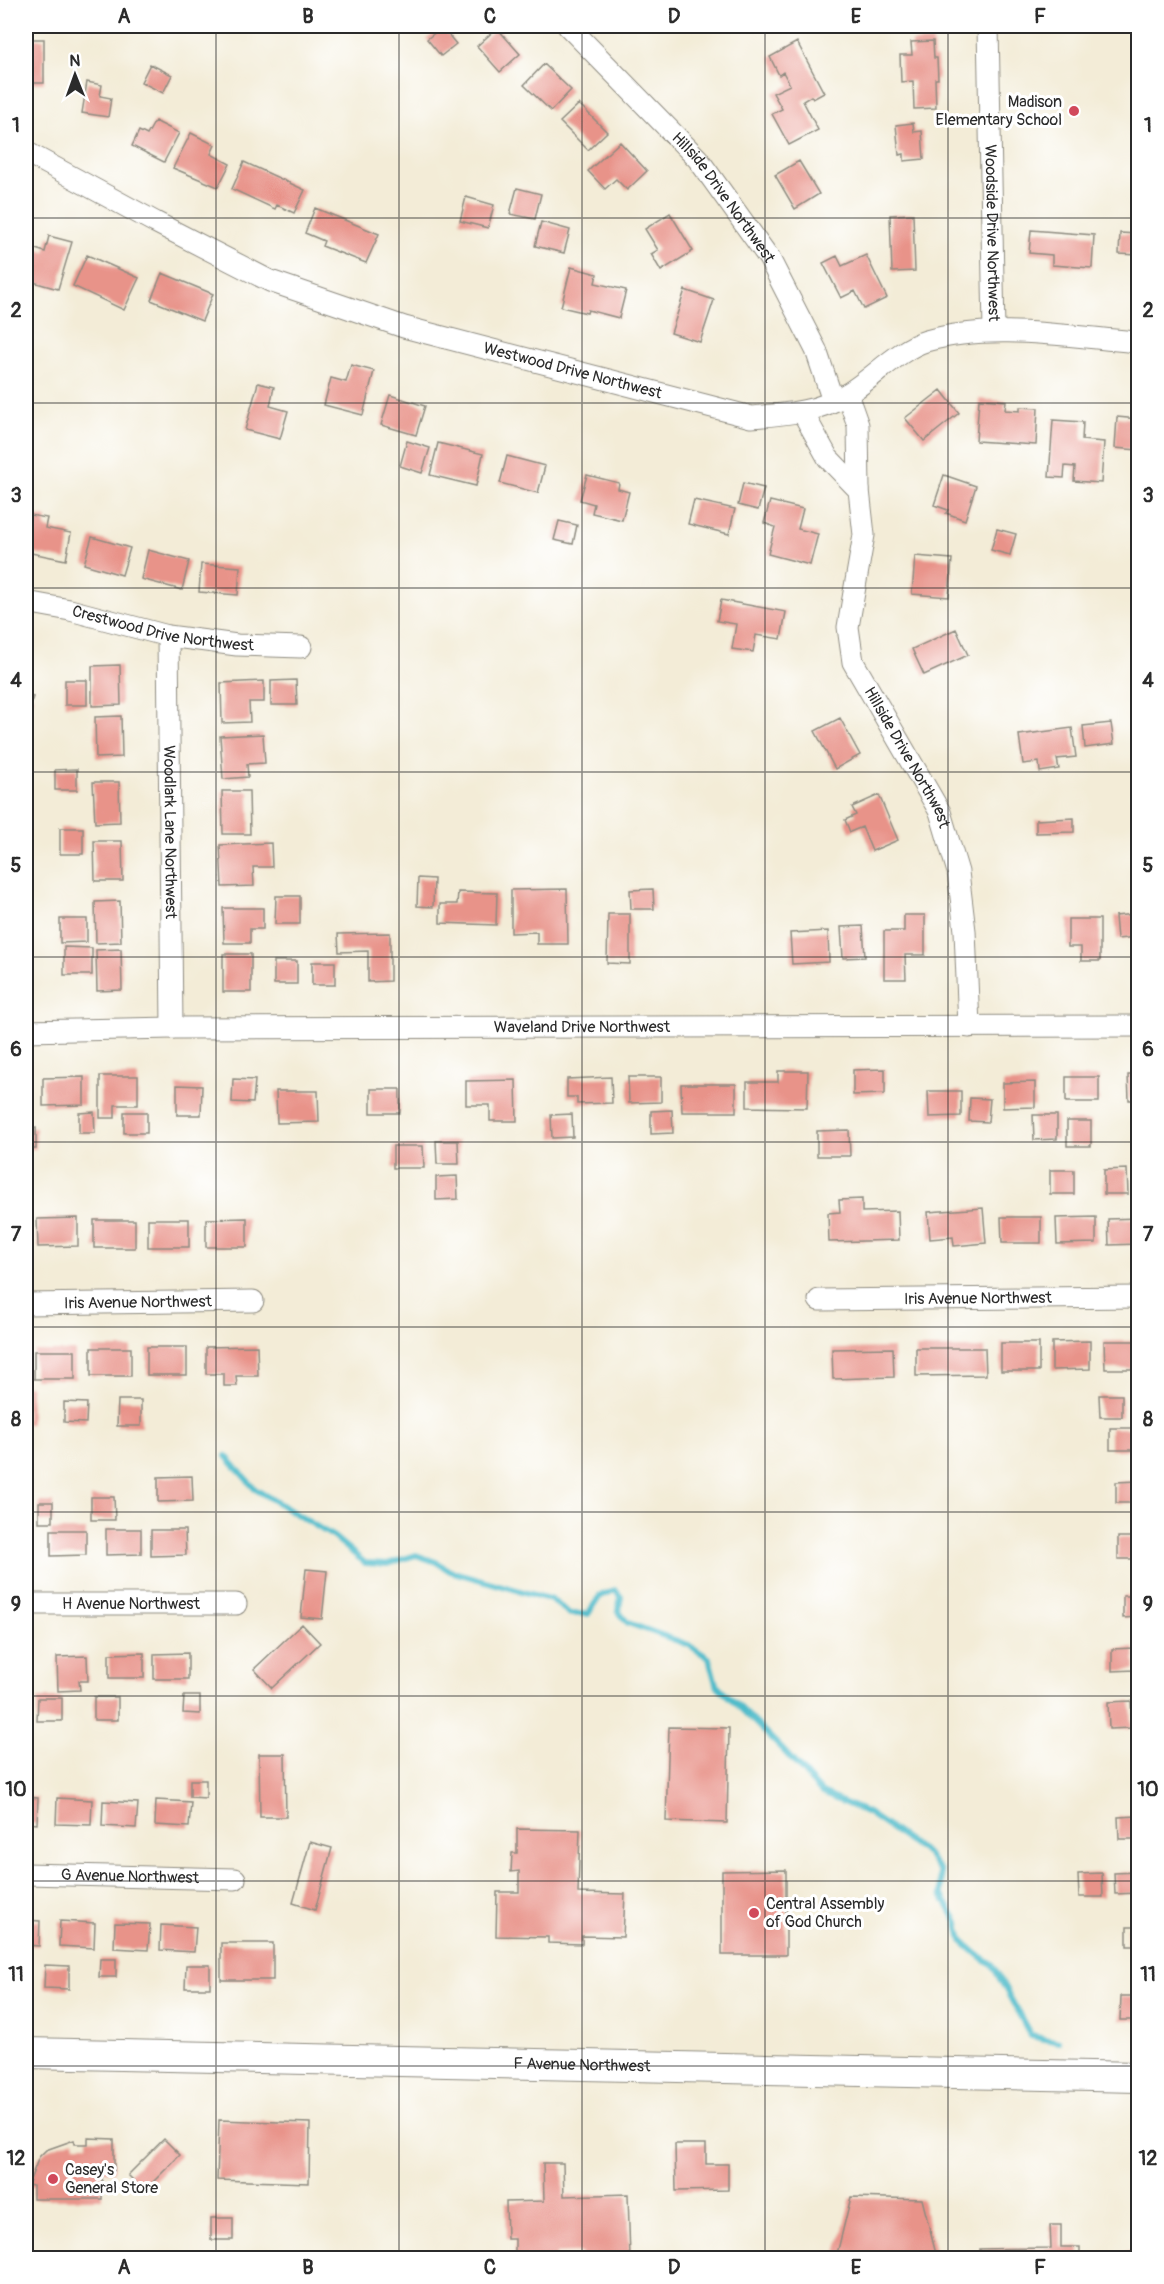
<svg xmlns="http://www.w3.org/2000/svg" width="1164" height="2284" viewBox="0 0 1164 2284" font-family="Pangolin,sans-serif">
	<rect width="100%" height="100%" fill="#fff"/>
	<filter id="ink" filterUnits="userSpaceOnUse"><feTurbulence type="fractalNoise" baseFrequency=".0167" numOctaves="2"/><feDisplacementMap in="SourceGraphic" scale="12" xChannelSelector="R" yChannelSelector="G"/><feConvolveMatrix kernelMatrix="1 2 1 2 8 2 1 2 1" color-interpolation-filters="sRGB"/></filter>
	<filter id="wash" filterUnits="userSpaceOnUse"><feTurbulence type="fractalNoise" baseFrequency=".008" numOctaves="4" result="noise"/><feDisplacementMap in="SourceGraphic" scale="24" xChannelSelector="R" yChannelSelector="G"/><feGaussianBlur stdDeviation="1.35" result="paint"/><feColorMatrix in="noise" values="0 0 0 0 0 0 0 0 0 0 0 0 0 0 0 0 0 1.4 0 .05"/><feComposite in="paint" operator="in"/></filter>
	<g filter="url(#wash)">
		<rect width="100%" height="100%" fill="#f3ecd7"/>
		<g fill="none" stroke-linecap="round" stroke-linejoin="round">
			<!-- stream -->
			<path stroke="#50bcca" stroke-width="6" d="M226 1456 255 1489 334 1537 365 1563 387 1564 416 1555 436 1562 450 1571 552 1600 570 1614H588L600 1596 615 1590 621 1597 618 1611 628 1623 689 1645 709 1658 716 1684 783 1750 822 1793 868 1813 927 1854 940 1871 941 1894 958 1923 962 1941 978 1955 992 1964 1031 2036 1059 2042"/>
		</g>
		<g id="blocks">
			<!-- building -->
			<path fill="#e89389" d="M442 27 456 44 441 56 427 39Z
				M497 28 520 54 500 72 477 46Z
				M26 39H44V83H26Z
				M933 41 934 58H937L938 79H935L936 108 914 109 913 81 901 82 900 55H912L911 42Z
				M797 42 824 93 813 99 811 96 803 101 818 130 789 145 772 114 782 109 773 93 790 85 783 72 779 75 770 57Z
				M150 64 172 75 163 93 141 82Z
				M544 64 571 90 551 111 524 85Z
				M87 82 102 85 100 96 111 98 108 117 82 113Z
				M579 104 607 132 588 150 560 122Z
				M155 121 179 133 164 162 132 146 139 131 147 135Z
				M913 123 914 132 922 131 924 159 904 161V154L899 155 896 125Z
				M191 133 215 145 211 154 230 164 218 187 173 168Z
				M620 142 647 171 627 190 616 179 605 189 588 171Z
				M799 161 819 194 795 209 775 175Z
				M244 162 305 190 294 213 277 205 275 209 232 189Z
				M517 188 541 194 535 219 510 214Z
				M466 197 494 205 488 228 460 221Z
				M315 208 379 234 366 263 322 246 324 241 305 233Z
				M670 213 693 251 661 271 651 254 658 250 645 229Z
				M913 214 915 271 892 272 890 215Z
				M541 222 570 230 564 253 535 246Z
				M1031 230 1094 235 1092 268 1052 265V255L1029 253Z
				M1120 233 1138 234V255L1119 254Z
				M49 236 72 242 58 289 26 280V246L45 252Z
				M87 255 139 278 124 310 73 286Z
				M866 255 887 298 864 309 855 291 841 298 823 263 837 256 842 266Z
				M571 267 597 274 595 283 626 290 619 318 588 310 587 313 561 307Z
				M162 273 213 294 202 321 151 300Z
				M685 290 714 300 700 342 671 333Z
				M351 365 374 371 363 415 324 405 331 378 346 382Z
				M258 383 274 387 270 406 288 411 280 439 245 430Z
				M941 390 959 413 924 441 905 418Z
				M390 395 425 406 416 435 381 425Z
				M979 399 1006 401 1005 410 1020 411V407L1038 408 1036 445 976 441Z
				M1117 417 1138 419V450L1115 448Z
				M1053 420 1083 422 1082 440 1104 442 1101 483 1074 481 1075 467 1065 466 1064 478 1049 477Z
				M407 441 430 448 422 473 400 466Z
				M438 443 483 454 476 486 430 475Z
				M507 456 545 466 538 493 500 483Z
				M587 475 619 483 618 489 629 492 622 520 592 513 594 504 580 500Z
				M944 475 976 486 965 520 946 513 948 510 934 505Z
				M743 483 764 488 758 510 738 505Z
				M694 500 735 509 729 534 688 524Z
				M770 501 803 509 798 529 818 534 810 565 768 554 775 527 764 523Z
				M30 515 47 518 45 528 71 533 66 560 26 552Z
				M559 521 577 525 573 544 554 540Z
				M997 529 1016 534 1010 555 991 550Z
				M92 537 130 548 122 575 84 564Z
				M148 550 189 561 182 590 141 579Z
				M915 556 952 559 949 597 912 594Z
				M201 564 240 567 238 595 199 592Z
				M721 600 786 612 781 639 756 635 753 652 732 649 736 624 717 621Z
				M956 629 968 655 924 675 912 649Z
				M120 665 121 705 92 706V666Z
				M65 680H87V705H65Z
				M296 680 297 705H271V681Z
				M264 681V702H249L250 722 222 723 221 683Z
				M26 694 33 697 26 716Z
				M121 716 122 757 96 758 95 717Z
				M840 718 860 755 835 769 815 731Z
				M1111 723 1114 744 1085 748 1083 726Z
				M1072 728 1076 757 1057 759 1059 769 1040 772 1039 762 1023 764 1019 735Z
				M263 734 265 763 247 764 248 777 223 779 220 736Z
				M77 769V790H55V770Z
				M93 782H119L120 822 95 823Z
				M222 791H249L250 834H223Z
				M879 795 898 840 872 851 862 827 850 832 845 820 856 815 852 807Z
				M1074 818V832L1036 833V820Z
				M60 828H83V854H60Z
				M94 841H122L123 881H95Z
				M271 843 272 867H253L254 886 222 887 220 845Z
				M418 878 434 879 433 907 417 906Z
				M567 889 568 944H537V932L511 933V890Z
				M653 889 654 909H631L630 890Z
				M458 892 497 893 496 925 440 923V904H457Z
				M276 896H300V924H275Z
				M120 901 121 942 96 943 95 902Z
				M26 908H29V936H26Z
				M223 908H263V929H250V943H224Z
				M608 914H630V964L607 963Z
				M1135 914 1137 937 1117 939 1115 916Z
				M904 915H925V955H905L906 979H884V931H904Z
				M60 919H87V942L60 943Z
				M1068 919H1100V961H1081V947H1068Z
				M863 926 865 957 843 958 841 927Z
				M828 931 829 962 792 964 790 933Z
				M390 933V981L368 982V951L339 952 338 934Z
				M31 938V968H26V939Z
				M64 947 92 948V975H64Z
				M121 949 122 990 97 991 96 950Z
				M223 954H251V992H223Z
				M274 961H297V984H274Z
				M312 962H335V985H312Z
				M885 1069V1094L853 1095V1070Z
				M778 1071H808L807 1108 747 1107V1082H778Z
				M1128 1075H1138V1100H1129Z
				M100 1076H138V1105H115V1118H100Z
				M84 1077V1105L43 1106V1078Z
				M611 1077 612 1103 577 1104V1097H567V1079Z
				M628 1077H661V1102L629 1103Z
				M1066 1077H1099V1102H1066Z
				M233 1079 255 1080 253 1103 232 1102Z
				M516 1080 517 1121H490V1105H466V1081Z
				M1035 1082V1107L1003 1108V1083Z
				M681 1084H736V1112H682Z
				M177 1085 202 1086 201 1115H177Z
				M371 1089H400V1113H371Z
				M276 1091H318L319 1122 277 1123Z
				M928 1091H961V1116L929 1117Z
				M970 1098 990 1099 988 1122 969 1121Z
				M672 1110 673 1133 651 1134V1111Z
				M94 1112 95 1133H79V1113Z
				M124 1112H147V1133H124Z
				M572 1114 573 1137 552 1138 551 1115Z
				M1033 1115H1057V1139L1034 1140Z
				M1067 1121H1091V1146H1067Z
				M26 1128H36V1149H26Z
				M849 1130 850 1156H817V1131Z
				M436 1141H458L459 1164H437Z
				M393 1146H423L424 1168H393Z
				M1127 1169 1128 1194H1104V1170Z
				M1050 1170H1074V1194H1050Z
				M457 1176 458 1199 436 1200V1177Z
				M862 1199V1212L898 1211 899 1240 829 1242 828 1213 840 1212 839 1200Z
				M983 1208 986 1243 954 1246 953 1237 930 1239 928 1212Z
				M1001 1217H1041V1243H1002Z
				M1096 1217V1243L1057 1244 1056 1218Z
				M78 1218V1246L38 1247 37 1219Z
				M247 1218V1247H206V1219Z
				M1138 1218V1244L1109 1245 1108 1219Z
				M148 1219H189V1247H148Z
				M94 1220H135V1248H94Z
				M1090 1341V1369L1052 1370V1342Z
				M1104 1341H1138V1369H1105Z
				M1001 1343H1039V1371H1001Z
				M257 1346 258 1376H236L237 1386H224V1374H206V1347Z
				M147 1347H187V1375H147Z
				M91 1348H131V1376H91Z
				M893 1348 894 1377 833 1379 832 1349Z
				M916 1348H985L986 1375 916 1376Z
				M34 1351H75V1379H34Z
				M26 1386H31V1424H26Z
				M1099 1395H1122V1417H1100Z
				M118 1400H141V1426H117Z
				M64 1402 87 1403 86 1423 64 1422Z
				M1110 1428H1133V1450H1110Z
				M192 1476 193 1501 158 1502V1477Z
				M1138 1481V1503H1116V1482Z
				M91 1497H114L115 1520H91Z
				M39 1502H53V1522H39Z
				M26 1528H31L32 1553H26Z
				M106 1529H141V1554L106 1555Z
				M51 1530H86V1555L51 1556Z
				M151 1530H185L186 1555 151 1556Z
				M1118 1537H1138V1559H1118Z
				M306 1569 327 1571 322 1619 301 1617Z
				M1123 1596H1138V1617L1123 1618Z
				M302 1624 320 1643 272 1688 254 1669Z
				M1134 1648 1135 1670 1112 1671V1649Z
				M144 1653V1678H109V1654Z
				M188 1653V1679H154V1654Z
				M26 1656H30V1681H26Z
				M87 1656 88 1681H79L80 1690 58 1691 57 1657Z
				M184 1696H200V1714L183 1713Z
				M94 1697H118V1720H94Z
				M38 1698H62V1721H37Z
				M1131 1701 1132 1728 1109 1729 1108 1702Z
				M669 1727 729 1728 727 1823 666 1821Z
				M259 1754H285L286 1817H260Z
				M190 1780H206V1798L190 1797Z
				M26 1797 38 1798 37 1824 26 1823Z
				M57 1798 92 1800 91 1825 56 1824Z
				M156 1800 191 1802 189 1827 155 1825Z
				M103 1801 138 1803 136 1828 102 1826Z
				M1138 1816V1839H1119L1118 1817Z
				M517 1829 580 1830 578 1893 625 1894 623 1937 582 1936V1944L548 1943V1937L496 1936 497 1892H519V1871L511 1872 512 1853H517Z
				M310 1842 332 1848 315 1910 293 1903Z
				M786 1870V1955H722V1871Z
				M1138 1872V1893L1115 1894 1114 1873Z
				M1102 1873 1103 1897H1079L1078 1874Z
				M26 1920 40 1921 39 1946 26 1945Z
				M60 1921 95 1923 94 1948 59 1946Z
				M115 1923 150 1924 148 1950 114 1948Z
				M161 1925 196 1927 194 1952 160 1950Z
				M1127 1927H1138V1946H1127Z
				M221 1943H273V1980H221Z
				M100 1959H116V1977H99Z
				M45 1965 69 1966V1989L44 1988Z
				M186 1965H210V1988H185Z
				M1121 1996H1136L1137 2020H1120Z
				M219 2120 310 2123 309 2183 217 2180Z
				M88 2138 114 2139V2171H102V2199H33V2186L28 2185 39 2157 46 2150 74 2140 75 2144H88Z
				M164 2139 180 2155 144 2191 128 2175Z
				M675 2144H706V2164H728V2190L676 2191Z
				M543 2163H563L564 2196 628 2194 630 2258H582L581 2253 555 2254V2258H515V2239H507L506 2202 544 2201Z
				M851 2197 922 2199 937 2258H836Z
				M211 2218H233V2240H211Z
				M1050 2225H1061V2247H1080V2258H980V2249L1051 2248Z
				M1123 2252H1138V2258H1123Z"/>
		</g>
	</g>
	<g filter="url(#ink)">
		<use href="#blocks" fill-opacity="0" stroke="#8f8c81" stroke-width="1.5"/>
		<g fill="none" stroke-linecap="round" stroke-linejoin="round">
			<defs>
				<g id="street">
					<path id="s1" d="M568 26 698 159 769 258 816 350 833 401"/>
					<path id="s2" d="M988 26 994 331"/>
					<path id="s3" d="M26 152 155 222 270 281 404 327 751 417C785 414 817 413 847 394 871 380 899 349 926 341 992 322 1071 337 1138 342"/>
					<path d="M847 394 858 425 859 490"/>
					<path id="s4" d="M803 413 828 458 859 490 864 535 848 627 853 662 940 812 958 872 965 931 969 1027"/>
					<path id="s5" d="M26 602 70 610 168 636 237 645 301 647"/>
					<path id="s6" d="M168 636 172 1028"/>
					<path id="s7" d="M26 1031 172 1028 1138 1026"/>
					<path id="s8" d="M819 1300 1138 1297"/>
					<path id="s9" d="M26 1304 253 1301"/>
					<path id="s10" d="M26 1604H236"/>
					<path id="s11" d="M26 1874 235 1879"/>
				</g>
				<g id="secondary">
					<path id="s12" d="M26 2053 1138 2077"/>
				</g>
			</defs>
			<!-- street casing -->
			<use href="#street" stroke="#8f8c81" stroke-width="23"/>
			<!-- secondary casing -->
			<use href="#secondary" stroke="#8f8c81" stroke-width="32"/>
			<!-- street -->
			<use href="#street" stroke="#fff" stroke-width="21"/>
			<!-- secondary -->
			<use href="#secondary" stroke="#fff" stroke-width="30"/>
		</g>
	</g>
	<!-- grid -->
	<path fill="none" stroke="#2b2b2b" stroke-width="1.5" stroke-opacity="0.55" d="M216 26V2258M399 26V2258M582 26V2258M765 26V2258M948 26V2258M26 218H1138M26 403H1138M26 588H1138M26 772H1138M26 957H1138M26 1142H1138M26 1327H1138M26 1512H1138M26 1696H1138M26 1881H1138M26 2066H1138"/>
	<!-- markers -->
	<g fill="#d1495b" stroke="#fff" stroke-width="2">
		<circle cx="1074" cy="111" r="6"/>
		<circle cx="754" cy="1913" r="6"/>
		<circle cx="53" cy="2179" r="6"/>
	</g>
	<g text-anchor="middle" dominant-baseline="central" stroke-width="6" stroke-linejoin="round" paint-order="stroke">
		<!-- poi labels -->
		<g font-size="16" fill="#2b2b2b" stroke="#fff" text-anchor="start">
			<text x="1062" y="102" text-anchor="end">Madison<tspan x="1062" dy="18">Elementary School</tspan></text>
			<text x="766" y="1904">Central Assembly<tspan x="766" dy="18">of God Church</tspan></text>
			<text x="65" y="2170">Casey's<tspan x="65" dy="18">General Store</tspan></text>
		</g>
		<!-- street labels -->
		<g font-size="16" fill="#2b2b2b" stroke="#fff">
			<text stroke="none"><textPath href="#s1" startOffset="232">Hillside Drive Northwest</textPath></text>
			<text stroke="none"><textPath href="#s2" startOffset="207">Woodside Drive Northwest</textPath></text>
			<text stroke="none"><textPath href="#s3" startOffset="592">Westwood Drive Northwest</textPath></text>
			<text stroke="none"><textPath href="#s5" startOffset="140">Crestwood Drive Northwest</textPath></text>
			<text stroke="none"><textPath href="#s4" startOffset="380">Hillside Drive Northwest</textPath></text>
			<text stroke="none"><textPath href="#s6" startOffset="196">Woodlark Lane Northwest</textPath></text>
			<text stroke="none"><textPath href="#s7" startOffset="556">Waveland Drive Northwest</textPath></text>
			<text stroke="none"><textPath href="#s8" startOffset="159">Iris Avenue Northwest</textPath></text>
			<text stroke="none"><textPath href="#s9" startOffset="112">Iris Avenue Northwest</textPath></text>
			<text stroke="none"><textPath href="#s10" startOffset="105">H Avenue Northwest</textPath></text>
			<text stroke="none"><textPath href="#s11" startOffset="104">G Avenue Northwest</textPath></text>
			<text stroke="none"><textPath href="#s12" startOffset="556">F Avenue Northwest</textPath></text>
		</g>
	</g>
	<!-- margin -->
	<rect width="1164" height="2284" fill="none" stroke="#fff" stroke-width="66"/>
	<!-- north arrow -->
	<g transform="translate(75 75) rotate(359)" stroke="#ffffff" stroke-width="4.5" paint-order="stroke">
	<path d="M0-4.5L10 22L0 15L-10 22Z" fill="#2b2b2b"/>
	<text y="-9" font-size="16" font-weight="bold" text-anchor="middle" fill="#2b2b2b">N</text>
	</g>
	<rect x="33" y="33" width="1098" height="2218" fill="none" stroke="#2b2b2b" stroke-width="2"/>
	<g font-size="20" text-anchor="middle" font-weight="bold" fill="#2b2b2b">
		<text x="124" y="23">A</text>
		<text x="308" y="23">B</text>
		<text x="490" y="23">C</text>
		<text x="674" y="23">D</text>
		<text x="856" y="23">E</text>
		<text x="1040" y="23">F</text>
		<text x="16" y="132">1</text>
		<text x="1148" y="132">1</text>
		<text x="16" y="317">2</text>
		<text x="1148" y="317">2</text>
		<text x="16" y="502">3</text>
		<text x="1148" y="502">3</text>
		<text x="16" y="687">4</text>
		<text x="1148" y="687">4</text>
		<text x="16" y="872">5</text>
		<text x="1148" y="872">5</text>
		<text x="16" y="1056">6</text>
		<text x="1148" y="1056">6</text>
		<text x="16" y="1241">7</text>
		<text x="1148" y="1241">7</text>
		<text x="16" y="1426">8</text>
		<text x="1148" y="1426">8</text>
		<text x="16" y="1611">9</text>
		<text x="1148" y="1611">9</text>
		<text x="16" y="1796">10</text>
		<text x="1148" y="1796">10</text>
		<text x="16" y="1981">11</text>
		<text x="1148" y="1981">11</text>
		<text x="16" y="2165">12</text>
		<text x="1148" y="2165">12</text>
		<text x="124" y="2274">A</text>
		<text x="308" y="2274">B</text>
		<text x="490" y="2274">C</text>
		<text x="674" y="2274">D</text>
		<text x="856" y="2274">E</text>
		<text x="1040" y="2274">F</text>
	</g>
</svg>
